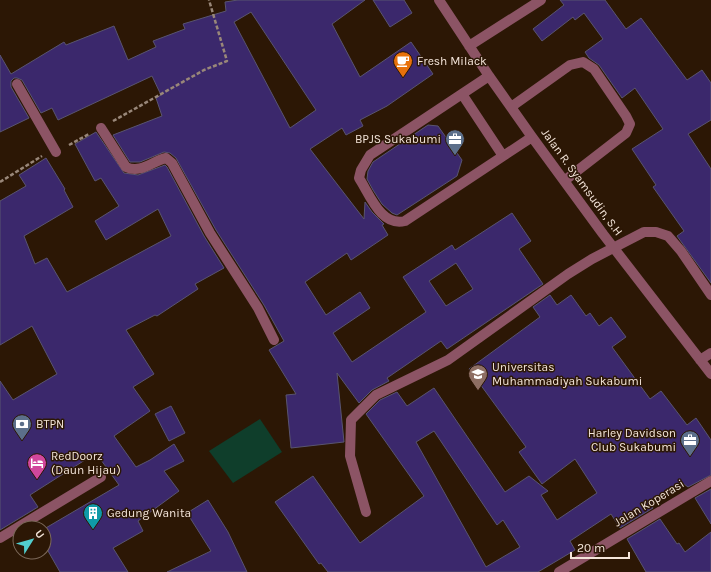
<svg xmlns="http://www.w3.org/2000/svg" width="711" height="572" viewBox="0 0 711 572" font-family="Karla,sans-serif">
	<rect width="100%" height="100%" fill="#2c1705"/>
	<!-- green -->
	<path fill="#0f3e2b" d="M260 419 282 452 233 483 209 451Z"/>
	<!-- building -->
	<path fill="#3b286c" stroke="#595470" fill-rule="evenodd" d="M238 0H365L332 24 360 77 411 42 433 74 387 106 360 120 363 126 346 135 342 128 310 149 364 219 365 202 372 212 384 224 382 225 388 235 351 260 347 253 305 282 326 315 360 292 370 308 333 333 352 362 426 312 403 277 452 245 455 250 512 213 531 241 519 249 543 284 447 349 441 341 387 378 389 381 372 390 359 403 337 373 344 442 291 448 286 395 296 394 269 350 284 341 264 305 216 230 176 158 170 153 164 152 140 162H130L113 135 162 116 156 98 161 95 152 76 58 120 52 108 41 113 22 80 17 78H14L11 81V87L29 118 0 132V55L11 74 64 42 66 45 114 26 128 60 156 47 153 41 185 29 183 24 226 11 225 2ZM251 12 316 110 290 128 234 22ZM456 263 473 289 446 306 429 281Z
		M373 0H404L412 13 390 27Z
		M560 0H605L626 29 641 18 687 80 702 70 711 83V120L688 134 711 169V283L677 236 684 231 653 187 656 185 632 149 663 129 635 88 622 98 599 65 589 58 585 52 603 39 584 13 575 20 573 17 542 41 533 29 564 5Z
		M428 125 438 126 462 160 457 176 397 215 392 213 382 204 373 190 367 179 368 171 373 162Z
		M96 132 124 173 138 175 165 165 167 167 204 236 224 268 195 284 198 289 157 316 155 315 126 330 154 374 133 387 150 411 114 436 136 467 150 460 174 444 184 461 164 471 179 491 138 521 143 531 113 548 128 572H60L44 544V529L119 485 96 453 30 495 38 507 0 530V381L13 400 57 374 32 326 0 345V201L26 186 19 175 46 158 65 189 64 190 73 207 24 236 35 264 47 258 67 292 171 236 158 209 106 240 95 221 119 206 101 178 95 181 75 144Z
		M550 295 557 305 571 295 586 316 590 313 599 326 611 317 626 337 612 347 650 399 661 391 687 425 696 418 711 440V475L688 487 684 484 651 505 653 508 620 528 611 514 570 541 575 550 538 572H328L321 563 319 564 275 502 313 476 360 543 424 496 366 414 380 400 397 392 407 406 434 388 505 492 529 476 548 491 541 495 557 520 597 493 575 459 542 484 519 452 526 447 469 369 540 317 533 307ZM434 431 497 525 503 520 520 547 486 567 416 442Z
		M171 406 185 433 169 441 155 414Z
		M711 489V524L695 498Z
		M208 500 228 532 247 572H167L211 551 187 513Z
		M660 519 677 544 679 543 685 552 711 532V572H646L627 539Z"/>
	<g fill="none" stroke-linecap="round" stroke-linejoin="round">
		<!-- path -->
		<path stroke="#998779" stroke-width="2.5" stroke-dasharray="4 2" stroke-linecap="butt" d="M113 121 204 70 227 61 209 0
			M69 145 89 134
			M0 182 42 156"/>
		<!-- minor -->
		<path stroke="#8c5465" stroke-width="10" d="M439 0 489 76 532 137 603 234 711 374
			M469 46 541 0
			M489 76 370 155 361 170 359 178C370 195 381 227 405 221L532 137
			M17 84 56 152
			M462 94 503 156
			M511 107 570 65 583 62 594 69 626 116 630 124 626 133 564 181
			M101 128 126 167C141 174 152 161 166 158L172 163 210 233 258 308 274 340
			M700 360 711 353
			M366 512 350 456 351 420 376 395 448 360 568 274 592 259 644 232H656L668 236 681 251 711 295
			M0 538 101 477
			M559 572 711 481"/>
	</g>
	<!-- icons -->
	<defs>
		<symbol id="cafe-pin" viewBox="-11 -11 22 30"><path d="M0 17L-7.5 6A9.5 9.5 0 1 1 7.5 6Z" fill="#e8710a" stroke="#2c1705"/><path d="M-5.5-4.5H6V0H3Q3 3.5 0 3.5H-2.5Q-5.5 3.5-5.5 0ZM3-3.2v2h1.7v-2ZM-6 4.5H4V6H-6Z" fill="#fff"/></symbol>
		<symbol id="office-pin" viewBox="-11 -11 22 30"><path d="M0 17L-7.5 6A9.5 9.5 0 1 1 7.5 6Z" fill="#5c6f8a" stroke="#2c1705"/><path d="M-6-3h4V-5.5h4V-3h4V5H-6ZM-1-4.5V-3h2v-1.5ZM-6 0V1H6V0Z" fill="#fff"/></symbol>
		<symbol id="university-pin" viewBox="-11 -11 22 30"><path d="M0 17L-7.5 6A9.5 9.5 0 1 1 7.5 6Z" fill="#8d6e63" stroke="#2c1705"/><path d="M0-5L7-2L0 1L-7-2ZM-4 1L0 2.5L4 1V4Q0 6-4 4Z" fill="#fff"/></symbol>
		<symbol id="bank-pin" viewBox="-11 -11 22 30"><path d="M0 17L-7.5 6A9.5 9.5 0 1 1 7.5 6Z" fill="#5c6f8a" stroke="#2c1705"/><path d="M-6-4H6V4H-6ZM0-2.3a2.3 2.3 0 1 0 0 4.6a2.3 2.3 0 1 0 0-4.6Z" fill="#fff"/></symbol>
		<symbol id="hotel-pin" viewBox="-11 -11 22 30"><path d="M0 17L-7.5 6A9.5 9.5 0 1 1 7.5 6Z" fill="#d1479c" stroke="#2c1705"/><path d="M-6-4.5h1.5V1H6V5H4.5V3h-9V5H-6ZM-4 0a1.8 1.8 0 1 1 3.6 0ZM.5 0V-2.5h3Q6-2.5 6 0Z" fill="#fff"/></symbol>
		<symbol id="building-pin" viewBox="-11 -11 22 30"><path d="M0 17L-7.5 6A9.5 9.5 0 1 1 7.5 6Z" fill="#0f9aa8" stroke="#2c1705"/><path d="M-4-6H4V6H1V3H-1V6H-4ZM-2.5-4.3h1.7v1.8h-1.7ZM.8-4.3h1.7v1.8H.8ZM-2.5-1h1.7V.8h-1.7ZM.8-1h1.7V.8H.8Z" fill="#fff"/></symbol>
	</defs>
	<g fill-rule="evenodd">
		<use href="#cafe-pin" x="392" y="50" width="22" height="30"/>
		<use href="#office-pin" x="444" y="128" width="22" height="30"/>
		<use href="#university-pin" x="467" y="363" width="22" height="30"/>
		<use href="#bank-pin" x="11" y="413" width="22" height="30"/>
		<use href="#office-pin" x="679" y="429" width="22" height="30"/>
		<use href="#hotel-pin" x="26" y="452" width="22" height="30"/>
		<use href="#building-pin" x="82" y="502" width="22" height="30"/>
	</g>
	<g text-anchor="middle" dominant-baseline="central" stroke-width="3" stroke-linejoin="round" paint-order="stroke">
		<!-- poi labels -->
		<g font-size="12" fill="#f4e5da" stroke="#2c1705" text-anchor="start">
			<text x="417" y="61">Fresh Milack</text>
			<text x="441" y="139" text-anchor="end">BPJS Sukabumi</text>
			<text x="492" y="367">Universitas<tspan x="492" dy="14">Muhammadiyah Sukabumi</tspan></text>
			<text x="36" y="424">BTPN</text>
			<text x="676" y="433" text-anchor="end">Harley Davidson<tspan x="676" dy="14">Club Sukabumi</tspan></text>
			<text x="51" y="456">RedDoorz<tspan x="51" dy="14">(Daun Hijau)</tspan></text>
			<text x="107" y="513">Gedung Wanita</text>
		</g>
		<!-- street labels -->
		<g font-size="12" fill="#f4e5da" stroke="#2c1705">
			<text transform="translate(582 182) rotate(54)">Jalan R. Syamsudin, S.H</text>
			<text transform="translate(649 503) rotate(-31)">Jalan Koperasi</text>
		</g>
	</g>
	<!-- north arrow -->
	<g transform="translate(32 540) rotate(53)"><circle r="19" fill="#2c1705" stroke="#7c695a"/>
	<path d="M0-3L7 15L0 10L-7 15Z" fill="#52cdcd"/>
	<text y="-6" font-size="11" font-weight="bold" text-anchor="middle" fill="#f4e5da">U</text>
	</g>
	<!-- scale -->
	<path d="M571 552v6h58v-6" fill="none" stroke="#f4e5da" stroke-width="2"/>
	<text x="577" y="552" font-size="12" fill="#f4e5da" stroke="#2c1705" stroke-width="3" paint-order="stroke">20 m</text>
</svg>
